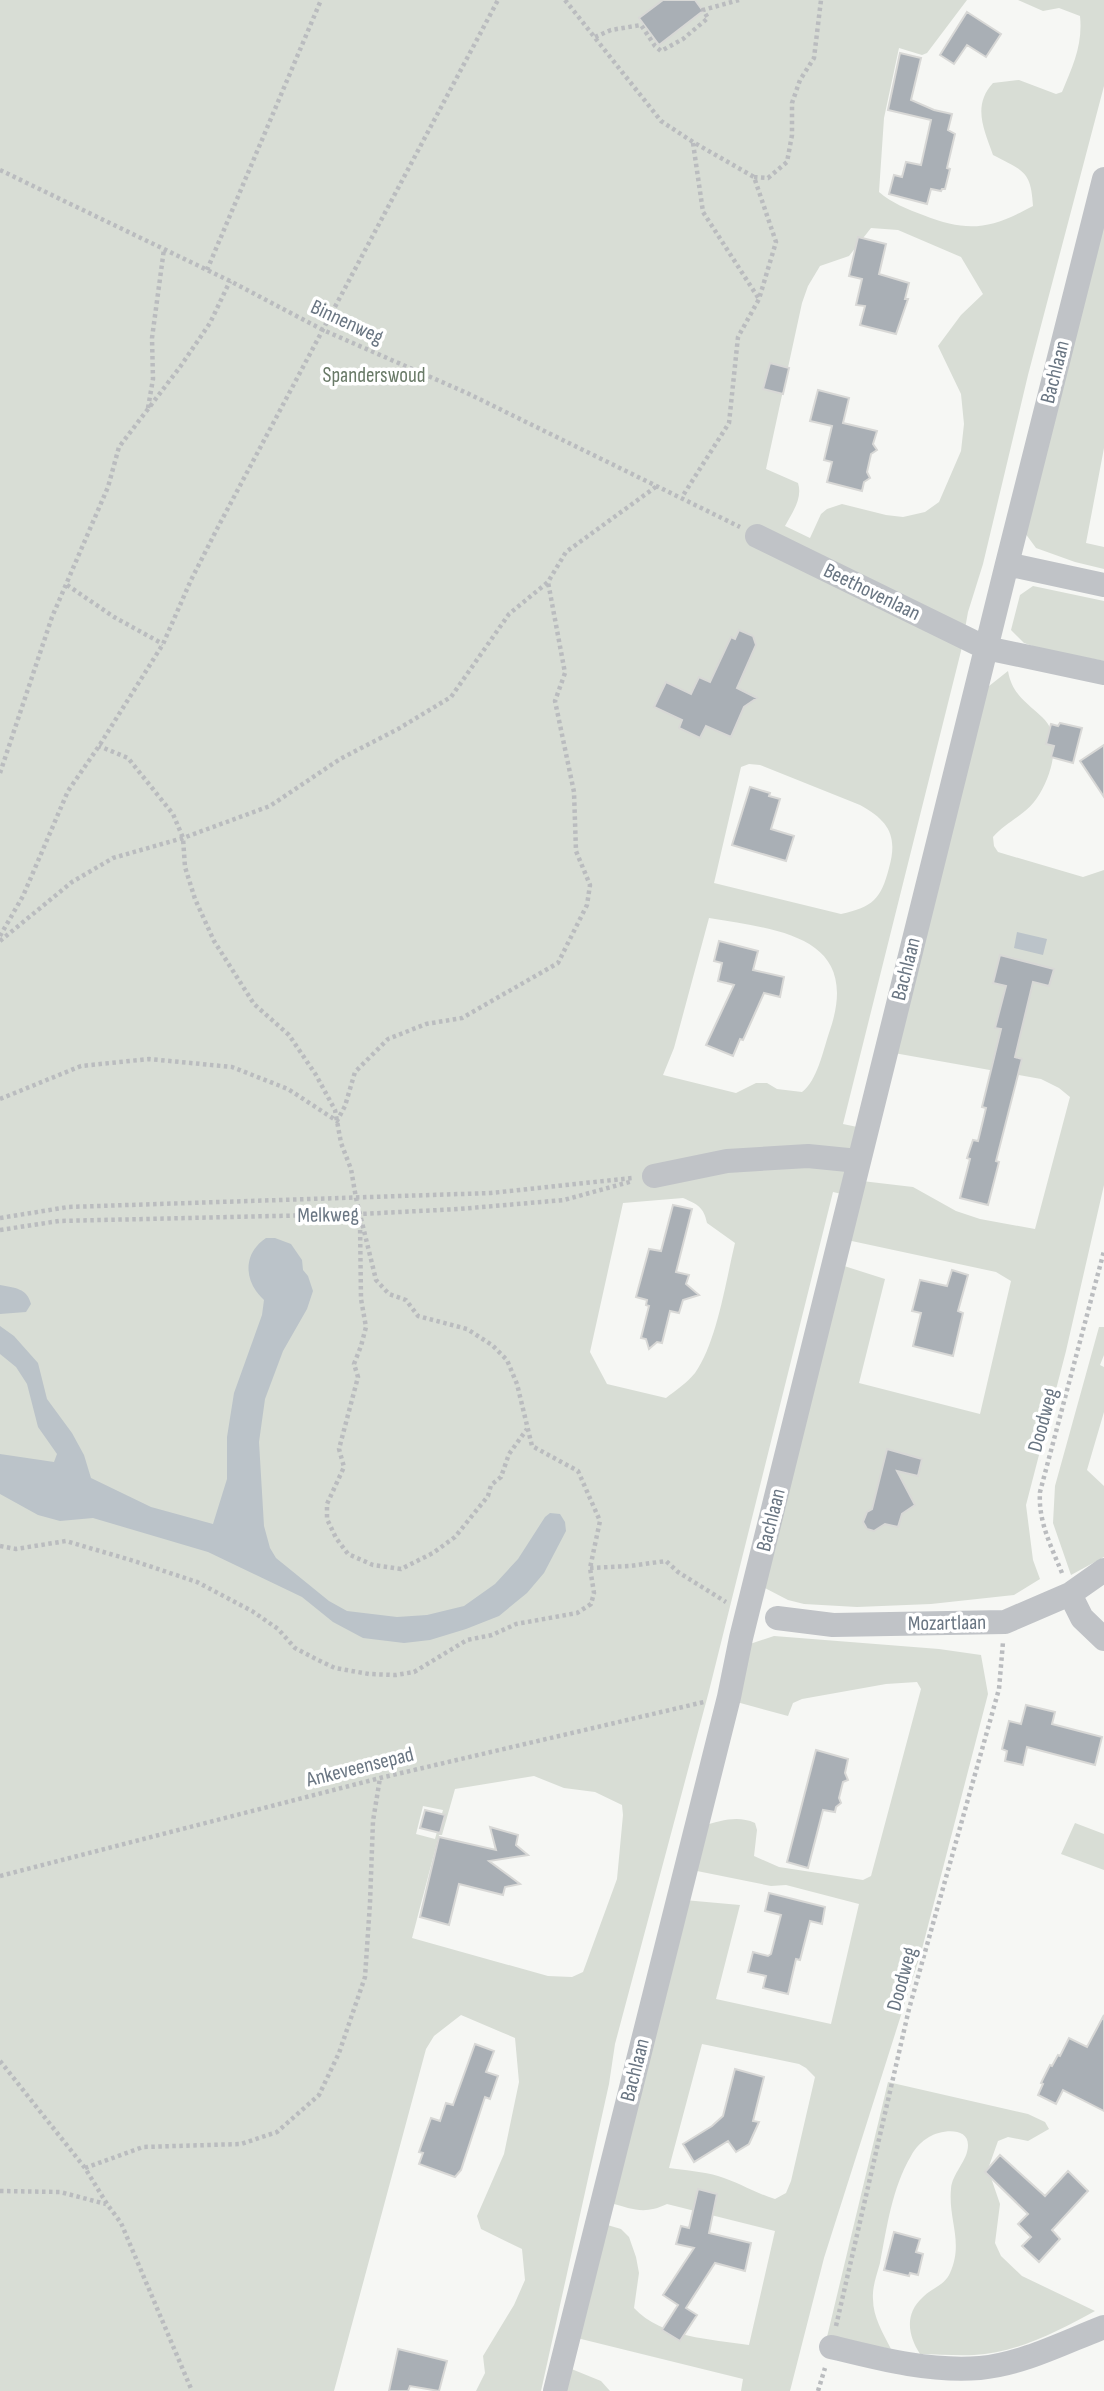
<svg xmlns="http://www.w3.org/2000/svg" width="1104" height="2391" viewBox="0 0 1104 2391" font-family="'Sofia Sans Condensed',sans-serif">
	<rect width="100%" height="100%" fill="#f6f7f4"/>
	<!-- green -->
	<path fill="#d8ddd5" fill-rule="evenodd" d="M0 0H967L927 53 922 55 899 48 884 118 879 192C892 203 907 209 923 215 969 233 990 229 1033 206 1031 170 1023 171 993 155 984 129 972 106 993 83L1019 80 1056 94 1062 92C1073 66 1083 44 1080 16L1059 8 1043 11 1018 0H1104V86L1028 375 983 564 968 612 961 651 843 1124 862 1128 846 1195 833 1192 709 1691 615 2044 609 2084 541 2391H476L485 2373 483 2356 514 2305 525 2280 522 2249 481 2229 477 2216 504 2154 519 2082 515 2038 461 2015 434 2036 426 2049 334 2391H0ZM871 228 898 230 961 257 983 294 961 315 938 346 961 394 964 424 961 451 939 502 925 512 903 517 886 515 842 504 827 509 821 514 810 538 785 526C792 513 803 498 798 483L766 469 802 303 808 286 820 266 849 256ZM749 764 760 765 860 805C889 821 898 836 889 868 881 899 873 907 841 914L714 883 741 767ZM709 918C782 930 863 937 829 1033 823 1051 817 1081 802 1092L777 1089 767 1083H756L736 1093 663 1075 674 1048ZM683 1198C697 1204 704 1207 707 1223L735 1243C726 1280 717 1342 695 1373 687 1383 676 1390 666 1398L607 1384 590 1352 623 1203ZM534 1776 564 1788 595 1792 622 1805 623 1815 617 1879 583 1972 572 1977 548 1976 412 1938 439 1835H442L455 1789ZM423 1806 443 1810 435 1839 416 1834Z
		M1104 220V448L1086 543 1104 547V569L1075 562 1036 548 1025 533Z
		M1033 586 1104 601V661L1041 649 1024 643 1011 630 1020 595Z
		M1008 671C1012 694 1026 702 1042 717 1065 737 1050 782 1034 802 1023 816 1005 823 993 837L994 846 998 852 1083 877 1104 870V1185L1066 1351 1026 1505 1033 1560 1040 1579 1014 1595 931 1604 857 1607 804 1604 788 1600 761 1586 841 1265 885 1279 859 1383 980 1414 1011 1281 996 1272 847 1240 862 1181 913 1187 956 1211 980 1219 1035 1229 1070 1097 1059 1088 1041 1079 894 1053 984 690Z
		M1099 1327H1104V1355L1100 1365 1104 1367V1412L1087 1470 1104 1486V1557L1071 1575 1053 1523 1055 1486Z
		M774 1636 939 1649 981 1655 988 1694 922 1949 824 2258 790 2391H741L743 2379 577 2338 604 2224 621 2229 629 2237 636 2257 639 2273 634 2308C662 2338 711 2339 749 2345L775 2231 667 2204C644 2215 633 2209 610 2203L684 1900 740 1905 716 1999 831 2024 859 1904 786 1885 771 1886 692 1870 702 1826C721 1821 737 1815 755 1823L757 1830 754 1856 779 1867 863 1880 871 1876 921 1689 917 1682 886 1684 802 1699 793 1703 788 1716 733 1701 747 1645ZM702 2044 799 2064 806 2068 815 2077 791 2181 786 2193 775 2199C755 2193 738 2182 718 2176 705 2172 683 2170 669 2168Z
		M1075 1823 1104 1834V1870L1061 1854Z
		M888 2082 1028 2114 1045 2122 1049 2129 1028 2141 1008 2137 998 2141 988 2169 1000 2204 995 2243 1001 2256 1022 2276 1095 2311C1059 2331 1016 2353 974 2355 956 2356 938 2354 920 2354 908 2335 904 2314 923 2297 932 2288 945 2285 950 2273 964 2242 948 2220 951 2189 952 2173 968 2161 968 2145 968 2126 940 2130 929 2137 922 2141 915 2148 911 2156 892 2188 887 2227 880 2263 877 2274 872 2287 873 2299 873 2317 883 2333 891 2349L827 2337Z
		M569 2368 601 2381 610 2391H563Z"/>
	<!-- water -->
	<path fill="#bbc3c9" d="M1017 932 1047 939 1043 955 1014 948Z
		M266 1238H275L291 1244 302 1260 303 1270 308 1276 313 1291 307 1309 283 1351 265 1399 259 1442 264 1526 270 1548 276 1558 329 1601 347 1611 397 1617 427 1615 464 1606 495 1584 518 1559 545 1517 550 1513 560 1514 565 1522 566 1531 544 1573 527 1593 499 1616 466 1629 430 1640 404 1643 363 1638 333 1622 302 1597 208 1552 93 1518 60 1521 38 1515 0 1494V1454L54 1462 57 1454 38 1427 27 1384 16 1367 0 1354V1326L14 1336 38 1363 47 1399 72 1433 84 1455 91 1478 151 1507 213 1524 227 1479V1437L234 1393 262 1315 264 1300C244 1282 242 1254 266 1238Z
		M0 1285C15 1288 27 1288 31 1304L26 1312 0 1314Z"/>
	<!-- building -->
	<path fill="#a9afb5" stroke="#d8d8d6" stroke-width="2" d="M663 0H695L703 11 659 45 639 18Z
		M967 12 1001 34 986 57 967 45 954 64 940 55Z
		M900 53 921 58 911 100 934 110 952 114 948 130 955 134 947 168 950 169 945 189H942L941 191 931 189 927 204 889 194 894 175 902 177 906 162 921 165 931 120 888 110Z
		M858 237 886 244 879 274 909 283 905 299H908L896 334 860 325 865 306 856 305 862 279 849 276Z
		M770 363 789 368 783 394 763 389Z
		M818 390 849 398 843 423 877 431 873 444 877 450 871 454 867 472 870 478 864 482 862 491 827 482 832 462 824 460 832 426 810 421Z
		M739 630 753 636 756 645 737 688 757 698 744 707 731 737 706 726 700 738 679 728 682 720 654 707 666 682 691 694 699 677 710 682 731 637 735 639Z
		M1060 723 1082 728 1073 763 1051 757 1054 746 1046 744 1051 724 1058 726Z
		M1104 745V797L1080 761Z
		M750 787 770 793 769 796 780 799 771 829 794 836 786 861 732 845Z
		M719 941 758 951 753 970 784 977 780 997 764 993 743 1040 740 1039 733 1056 706 1045 734 985 718 981 722 963 714 961Z
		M1000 955 1054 969 1049 986 1033 982 1015 1057 1022 1059 996 1161 999 1162 988 1205 960 1198 970 1159 967 1158 973 1140 978 1141 986 1108 982 1107 1001 1029 995 1028 1006 986 993 983Z
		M673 1205 692 1209 676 1272 689 1275 686 1284 699 1295 683 1300 679 1313 670 1311 662 1343 657 1342 649 1349 646 1339 641 1338 649 1306 646 1305 647 1300 636 1297 649 1249 661 1251Z
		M952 1270 968 1275 958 1311 963 1313 953 1356 913 1346 921 1313 912 1311 920 1280 947 1286Z
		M887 1449 922 1459 918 1476 897 1471 915 1505 902 1514 898 1527 885 1524 874 1531 867 1529 863 1522 867 1512 872 1509Z
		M1026 1705 1055 1712 1052 1724 1102 1737 1095 1765 1027 1747 1023 1765 1005 1761 1007 1751 1002 1749 1009 1721 1021 1724Z
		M816 1750 848 1759 845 1773 848 1780 843 1782 839 1798 841 1803 836 1807 835 1812 823 1810 808 1868 787 1862Z
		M425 1810 445 1815 440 1833 420 1828Z
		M490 1827 518 1835 516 1845 528 1855 489 1861 520 1884 505 1887 503 1895 459 1884 449 1925 420 1917 439 1837 496 1850Z
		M769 1893 825 1907 822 1924 810 1921 800 1960 796 1959 788 1994 763 1988 766 1976 748 1972 753 1952 768 1956 771 1954 781 1915 765 1911Z
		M1104 2015V2111L1063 2090 1056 2104 1038 2095 1043 2084 1041 2083 1050 2065 1052 2066 1058 2055 1060 2056 1069 2038 1087 2047Z
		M475 2044 494 2051 486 2072 498 2076 490 2099 485 2097 461 2170 455 2177 419 2164 423 2153 419 2152 431 2118 440 2121 446 2103 453 2105Z
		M735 2069 764 2077 753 2121 759 2122 749 2144 736 2152 728 2141 694 2162 683 2144 712 2126 723 2116Z
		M1000 2155 1045 2196 1068 2171 1088 2191 1052 2230 1060 2239 1039 2262 1022 2246 1031 2237 1018 2224 1028 2214 985 2172Z
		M698 2189 717 2194 709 2233 751 2243 745 2271 715 2263 686 2308 697 2315 680 2341 662 2330 678 2305 663 2295 694 2248 676 2244 681 2226 689 2228Z
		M894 2232 920 2239 916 2252 923 2254 918 2275 910 2273 909 2276 884 2270Z
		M398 2349 447 2361 439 2391 410 2386 408 2391H389Z"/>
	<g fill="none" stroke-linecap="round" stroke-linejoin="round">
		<!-- path -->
		<path stroke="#babcbf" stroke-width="4.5" stroke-dasharray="3.5 3.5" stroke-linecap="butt" d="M565 0 661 121 693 142 754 177 776 242 759 299 738 337 729 423 682 497
			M595 37 611 30 641 25 655 46 661 51 683 39 708 18 703 10 739 0
			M693 143 703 212 759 299
			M0 170 230 281 323 330 467 393 740 527
			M754 177 768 178 787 162 792 135V103L800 80 814 58 821 0
			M207 270 321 0
			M148 408 153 379 152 338 164 249
			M67 585 114 617 163 644
			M0 773 52 617 108 487 119 447 180 367 210 323 230 281
			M0 936 23 896 68 791 99 746 163 644 191 580 218 527 498 0
			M0 941 72 882 113 858 183 838 270 806 340 759 398 729 451 697 509 614 548 582 566 552 657 486
			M0 1099 81 1066 149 1059 232 1067 288 1089 337 1121 345 1106 355 1072 388 1039 426 1024 462 1018 558 963 587 905 590 885 576 851 574 792 555 701 565 673 548 582
			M0 1218 68 1207 491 1193 632 1178
			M360 1223 361 1299 366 1327 361 1346 354 1364 358 1377 339 1449 344 1467 327 1504V1519L336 1538 348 1554 373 1565 401 1569 433 1553 455 1537 488 1496 491 1485 501 1477 509 1454 527 1429
			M0 1230 59 1221 360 1214 459 1209 564 1200 633 1181
			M0 1546 16 1549 66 1541 134 1561 197 1582 252 1611 278 1629 295 1648 316 1659 335 1668 369 1674 396 1675 414 1672 467 1640 492 1635 516 1624 577 1613 591 1604 594 1593 590 1568 600 1521 578 1471 532 1446 517 1384 507 1360 492 1345 467 1329 418 1316 406 1300 389 1294 376 1280 356 1198 351 1169 341 1143 335 1110 316 1075 289 1035 254 1004 214 941 195 899 185 867 183 838 173 814 128 758 99 746
			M590 1568 630 1566 666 1561 678 1572 726 1602
			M1062 1573C1051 1546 1038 1521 1040 1492L1104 1251
			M0 1876 380 1778 704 1702
			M0 2061 85 2168 107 2204 121 2223 192 2391
			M85 2168 143 2147 241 2144 277 2132 319 2095 339 2053 365 1977 370 1903 373 1821 380 1778
			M0 2191 60 2192 106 2204
			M836 2326 909 2009 999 1689 1003 1642
			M818 2391 825 2368"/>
		<!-- minor -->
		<path stroke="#c0c3c7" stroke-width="24" d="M757 536 986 648 1104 673
			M1007 564 1104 179
			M654 1176 727 1161 808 1156 858 1161
			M1070 1594 1082 1618 1104 1639
			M777 1618 833 1625 1005 1622 1070 1594 1104 1570
			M831 2347C880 2359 929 2372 980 2368 1023 2364 1065 2342 1104 2327
			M555 2391 729 1697 741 1638 1007 564 1104 585"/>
	</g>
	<g text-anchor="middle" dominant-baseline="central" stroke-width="7" stroke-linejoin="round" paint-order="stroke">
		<!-- street labels -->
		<g font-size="21" fill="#697582" stroke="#fff">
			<text transform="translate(347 322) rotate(25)">Binnenweg</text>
			<text transform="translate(1055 372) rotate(-76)">Bachlaan</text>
			<text transform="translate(872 592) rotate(26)">Beethovenlaan</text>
			<text transform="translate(906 969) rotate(-76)">Bachlaan</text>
			<text transform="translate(328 1215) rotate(-1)">Melkweg</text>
			<text transform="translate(1043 1420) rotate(-75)">Doodweg</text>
			<text transform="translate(771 1520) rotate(-76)">Bachlaan</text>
			<text transform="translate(947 1623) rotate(-1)">Mozartlaan</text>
			<text transform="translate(360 1767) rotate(-14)">Ankeveensepad</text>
			<text transform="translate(902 1979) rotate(-75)">Doodweg</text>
			<text transform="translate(635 2070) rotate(-76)">Bachlaan</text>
		</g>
		<!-- park labels -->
		<g font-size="21" fill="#697a67" stroke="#fff">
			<text x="374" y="375">Spanderswoud</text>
		</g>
	</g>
</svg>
